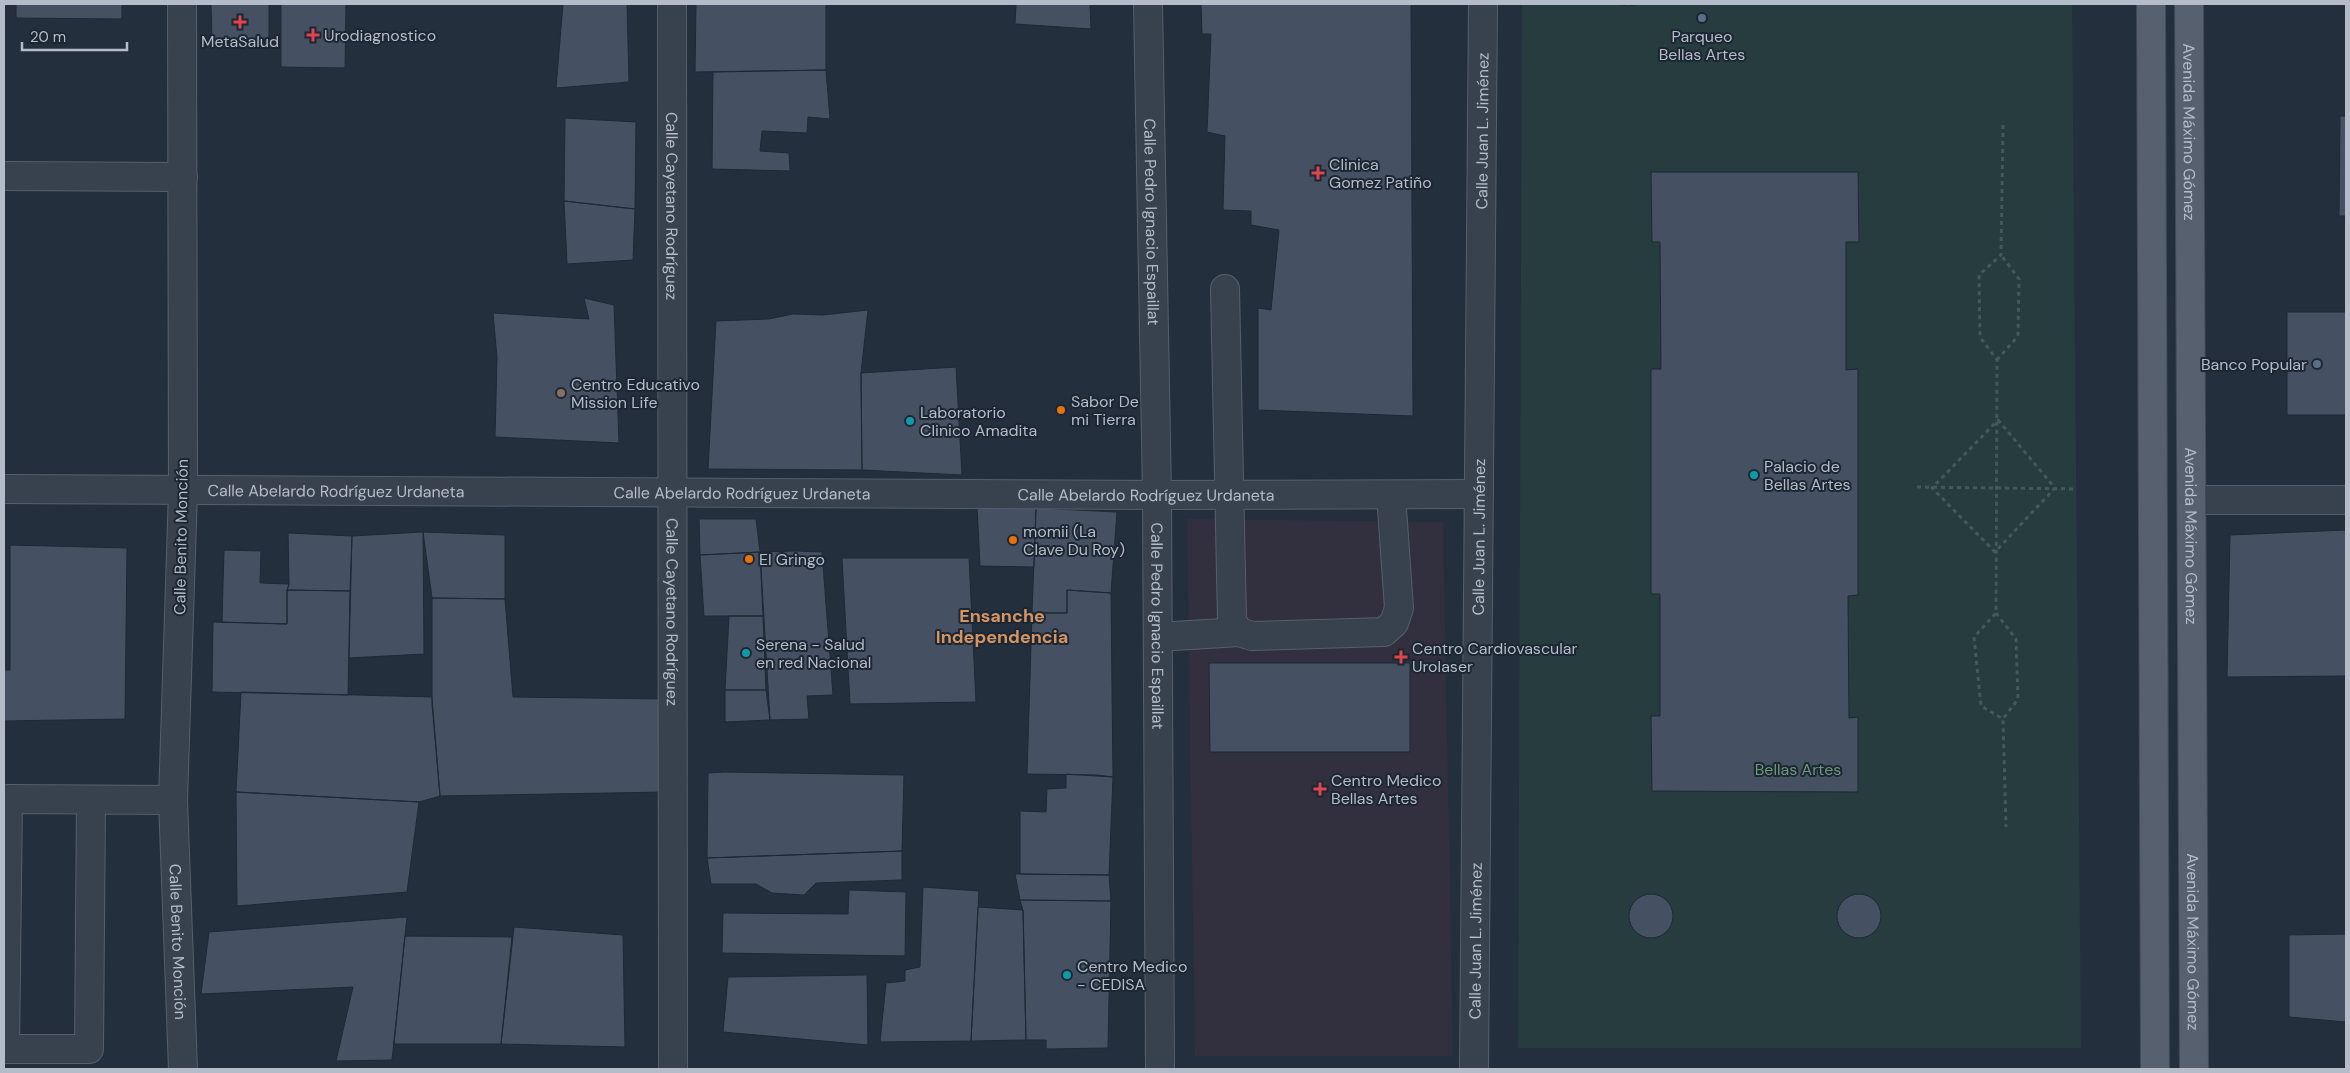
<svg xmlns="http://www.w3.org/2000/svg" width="2350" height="1073" viewBox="0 0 2350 1073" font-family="'DM Sans',sans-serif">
	<rect width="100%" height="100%" fill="#242f3e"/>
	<!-- medical -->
	<path fill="#32303f" d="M1187 519 1443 522 1453 1056H1195Z"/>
	<!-- green -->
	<path fill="#263c3f" d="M1522 4H2072L2081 1048H1518Z"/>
	<!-- building -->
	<path fill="#455162" stroke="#1f2835" d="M16 4H122V19L16 18Z
		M211 4H269V39L212 40Z
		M281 4H346L345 68 281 67Z
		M563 4H627L629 82 556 88Z
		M696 4H826V70L695 72Z
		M1016 4H1090L1091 29 1015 24Z
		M1201 4H1411L1413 416 1258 410V308L1271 310 1279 230 1251 225V211L1223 210 1225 136 1207 132 1211 34H1202Z
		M1617 4H1641L1628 6Z
		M826 70 830 119 808 117 807 133 762 131 760 151 789 153 790 171 712 169 713 72Z
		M2340 116H2346V216H2339Z
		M565 118 636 122 635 209 564 201Z
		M1651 172H1858L1859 242H1846V370L1858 369V595L1848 596 1849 718 1858 717V792L1652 791 1651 716H1660V594H1651V369H1661L1660 242H1652Z
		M564 201 635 209 633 260 567 264Z
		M584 298 614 305 619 443 495 437 497 358 493 313 589 319Z
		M868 310 861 373 862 470 708 469 716 321 769 319 793 314 823 315Z
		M2287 312H2346V415H2287Z
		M956 367 962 475 862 470 861 373Z
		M977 507 1036 508 1034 567 980 566Z
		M1036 508 1117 512 1111 593 1067 590V613H1032Z
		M699 519H756L760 552 700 555Z
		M2346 530V676L2227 677 2230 535Z
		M423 532 424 654 349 658 352 536Z
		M423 532 505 535V599L432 598Z
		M288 533 352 536 350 591 287 590 289 584Z
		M10 545 127 548 125 719 4 721V670H10Z
		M224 550 261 551 260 583 289 584 287 590V624L222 622Z
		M796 551 822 552 833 695 807 696 809 719 770 720 760 552Z
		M760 552 763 616H704L700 555Z
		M842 558H969L976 702 850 704Z
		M287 590 350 591 348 695 212 692 213 622 287 624Z
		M1067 590 1111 593 1113 777 1097 775 1027 774 1032 613H1067Z
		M432 598 505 599 513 697 663 699 665 792 440 796 432 704Z
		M729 616H763L766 690H725Z
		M1209 663H1410V752H1210Z
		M725 690H766L770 720 725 722Z
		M241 692 432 697 440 796 419 802 236 792Z
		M724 772 904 775 902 851 707 858 708 773Z
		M1066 774 1113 777 1109 875 1020 874V811L1046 812 1047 789 1066 788Z
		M236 792 419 802 407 892 237 906Z
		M902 851V880L816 883 804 895 772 893 756 884H711L707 858Z
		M1015 874 1109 875 1111 901 1020 900Z
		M923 887 979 891 971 1041 880 1042 886 983 905 981V970L920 967Z
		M849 890 906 892 905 956 722 953 723 913 848 914Z
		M1629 916a22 22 0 1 1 44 0a22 22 0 1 1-44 0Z
		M1837 916a22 22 0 1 1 44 0a22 22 0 1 1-44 0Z
		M1020 900 1111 901 1108 1048 1046 1049V1040H1026L1023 910Z
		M978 907 1023 910 1026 1040 971 1041Z
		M407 917 392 1060 336 1061 353 987 201 994 209 932Z
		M514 927 623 935 625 1047 501 1044Z
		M2346 934V1022L2289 1017V935Z
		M405 936 512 937 501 1044H394Z
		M867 975 868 1045 723 1032 728 977Z"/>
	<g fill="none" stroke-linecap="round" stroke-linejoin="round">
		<defs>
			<g id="minor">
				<path id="s1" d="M182 4 183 491 173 800 183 1069"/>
				<path id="s2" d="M672 4 673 1069"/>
				<path id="s3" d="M1148 4 1157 495 1160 1069"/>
				<path d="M4 176 183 177"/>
				<path d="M1225 289 1232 621 1239 632 1252 636 1384 632 1394 623 1399 608 1391 495"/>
				<path id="s4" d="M4 489 1157 495 1479 494"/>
				<path d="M2192 500H2346"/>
				<path d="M1158 637 1239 632"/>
				<path d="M91 801 89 1049H5L8 799 173 800"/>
				<path id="s5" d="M1474 1069 1483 4"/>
			</g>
			<g id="major">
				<path d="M2151 4 2155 1069"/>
				<path id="s6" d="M2189 4 2194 1069"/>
			</g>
		</defs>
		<!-- minor casing -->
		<use href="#minor" stroke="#565f6c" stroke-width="30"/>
		<!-- major casing -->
		<use href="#major" stroke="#414a57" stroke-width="30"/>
		<!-- path -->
		<path stroke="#44595c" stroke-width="3" stroke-dasharray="4 4" stroke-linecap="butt" d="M2003 125 2001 255 1979 275 1980 337 1997 360 1996 613 1974 637 1981 706 2003 719 2006 827
			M1997 360 2018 336 2019 279 2001 255
			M1998 420 2055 488 1995 552 1932 488Z
			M1917 487 2075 489
			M1996 613 2016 639 2018 699 2003 719"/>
		<!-- minor -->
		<use href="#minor" stroke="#38414e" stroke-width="28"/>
		<!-- major -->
		<use href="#major" stroke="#56606e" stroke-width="28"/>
	</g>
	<!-- markers -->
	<g fill="#5c6f8a" stroke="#1d2633" stroke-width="2">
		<circle cx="1702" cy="18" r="5"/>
		<circle cx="2317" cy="364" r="5"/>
	</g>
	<g fill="#e0444e" stroke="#1d2633" stroke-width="2">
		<path d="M237.5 14.5h5v5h5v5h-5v5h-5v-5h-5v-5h5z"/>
		<path d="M310.5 27.5h5v5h5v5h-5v5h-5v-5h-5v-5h5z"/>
		<path d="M1315.5 165.5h5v5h5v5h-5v5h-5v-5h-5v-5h5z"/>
		<path d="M1398.5 649.5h5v5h5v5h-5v5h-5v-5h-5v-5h5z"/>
		<path d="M1317.5 781.5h5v5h5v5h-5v5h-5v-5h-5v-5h5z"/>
	</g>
	<circle fill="#8d6e63" stroke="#1d2633" stroke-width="2" cx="561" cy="393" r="5"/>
	<g fill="#e8710a" stroke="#1d2633" stroke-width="2">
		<circle cx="1061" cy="410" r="5"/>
		<circle cx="1013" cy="540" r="5"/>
		<circle cx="749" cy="559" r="5"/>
	</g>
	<g fill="#0f9aa8" stroke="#1d2633" stroke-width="2">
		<circle cx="910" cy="421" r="5"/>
		<circle cx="1754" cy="475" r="5"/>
		<circle cx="746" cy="653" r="5"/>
		<circle cx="1067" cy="975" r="5"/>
	</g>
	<g text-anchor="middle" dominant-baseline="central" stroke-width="4" stroke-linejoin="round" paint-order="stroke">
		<!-- poi labels -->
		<g font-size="16" fill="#b4bcc9" stroke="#1d2633" text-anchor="start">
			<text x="324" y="35">Urodiagnostico</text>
			<text x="1702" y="36" text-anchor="middle">Parqueo<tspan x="1702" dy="18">Bellas Artes</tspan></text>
			<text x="240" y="41" text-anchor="middle">MetaSalud</text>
			<text x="1329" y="164">Clinica<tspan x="1329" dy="18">Gomez Patiño</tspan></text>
			<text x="2307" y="364" text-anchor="end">Banco Popular</text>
			<text x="571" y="384">Centro Educativo<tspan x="571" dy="18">Mission Life</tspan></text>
			<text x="1071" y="401">Sabor De<tspan x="1071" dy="18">mi Tierra</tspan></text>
			<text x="920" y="412">Laboratorio<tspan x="920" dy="18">Clinico Amadita</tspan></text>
			<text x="1764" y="466">Palacio de<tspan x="1764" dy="18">Bellas Artes</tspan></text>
			<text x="1023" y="531">momii (La<tspan x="1023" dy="18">Clave Du Roy)</tspan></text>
			<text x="759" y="559">El Gringo</text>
			<text x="756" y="644">Serena - Salud<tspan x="756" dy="18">en red Nacional</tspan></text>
			<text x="1412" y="648">Centro Cardiovascular<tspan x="1412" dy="18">Urolaser</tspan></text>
			<text x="1331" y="780">Centro Medico<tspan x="1331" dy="18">Bellas Artes</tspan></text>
			<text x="1077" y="966">Centro Medico<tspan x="1077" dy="18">- CEDISA</tspan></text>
		</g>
		<!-- street labels -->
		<g font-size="16" fill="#b4bcc9" stroke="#1d2633">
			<text stroke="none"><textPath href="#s5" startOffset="938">Calle Juan L. Jiménez</textPath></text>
			<text stroke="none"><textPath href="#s6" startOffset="128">Avenida Máximo Gómez</textPath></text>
			<text stroke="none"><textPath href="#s2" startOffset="202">Calle Cayetano Rodríguez</textPath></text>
			<text stroke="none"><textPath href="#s3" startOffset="218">Calle Pedro Ignacio Espaillat</textPath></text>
			<text stroke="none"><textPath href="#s4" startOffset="332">Calle Abelardo Rodríguez Urdaneta</textPath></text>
			<text stroke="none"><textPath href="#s4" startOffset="738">Calle Abelardo Rodríguez Urdaneta</textPath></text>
			<text stroke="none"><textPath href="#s4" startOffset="1142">Calle Abelardo Rodríguez Urdaneta</textPath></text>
			<text stroke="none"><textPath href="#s6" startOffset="532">Avenida Máximo Gómez</textPath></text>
			<text transform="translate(181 537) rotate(-89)">Calle Benito Monción</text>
			<text stroke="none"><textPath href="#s5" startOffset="532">Calle Juan L. Jiménez</textPath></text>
			<text stroke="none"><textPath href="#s2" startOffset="608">Calle Cayetano Rodríguez</textPath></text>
			<text stroke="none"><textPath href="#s3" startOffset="622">Calle Pedro Ignacio Espaillat</textPath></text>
			<text stroke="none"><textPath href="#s1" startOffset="938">Calle Benito Monción</textPath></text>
			<text stroke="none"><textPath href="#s5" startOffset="128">Calle Juan L. Jiménez</textPath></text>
			<text stroke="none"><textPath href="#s6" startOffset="938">Avenida Máximo Gómez</textPath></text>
		</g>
		<!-- park labels -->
		<g font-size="16" fill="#6b9a76" stroke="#1d2633">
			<text x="1798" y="769">Bellas Artes</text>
		</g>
		<!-- neighbourhood labels -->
		<g font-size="18" font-weight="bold" fill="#d59563" stroke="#1d2633">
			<text x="1002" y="616">Ensanche<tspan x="1002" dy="21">Independencia</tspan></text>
		</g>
	</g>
	<!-- border -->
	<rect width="2350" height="1073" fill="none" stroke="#b4bcc9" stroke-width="10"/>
	<!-- scale -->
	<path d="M22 42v8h105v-8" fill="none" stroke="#b4bcc9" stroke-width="2.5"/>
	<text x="30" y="42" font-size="15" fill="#b4bcc9" stroke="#1d2633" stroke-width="4" paint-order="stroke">20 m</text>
</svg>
